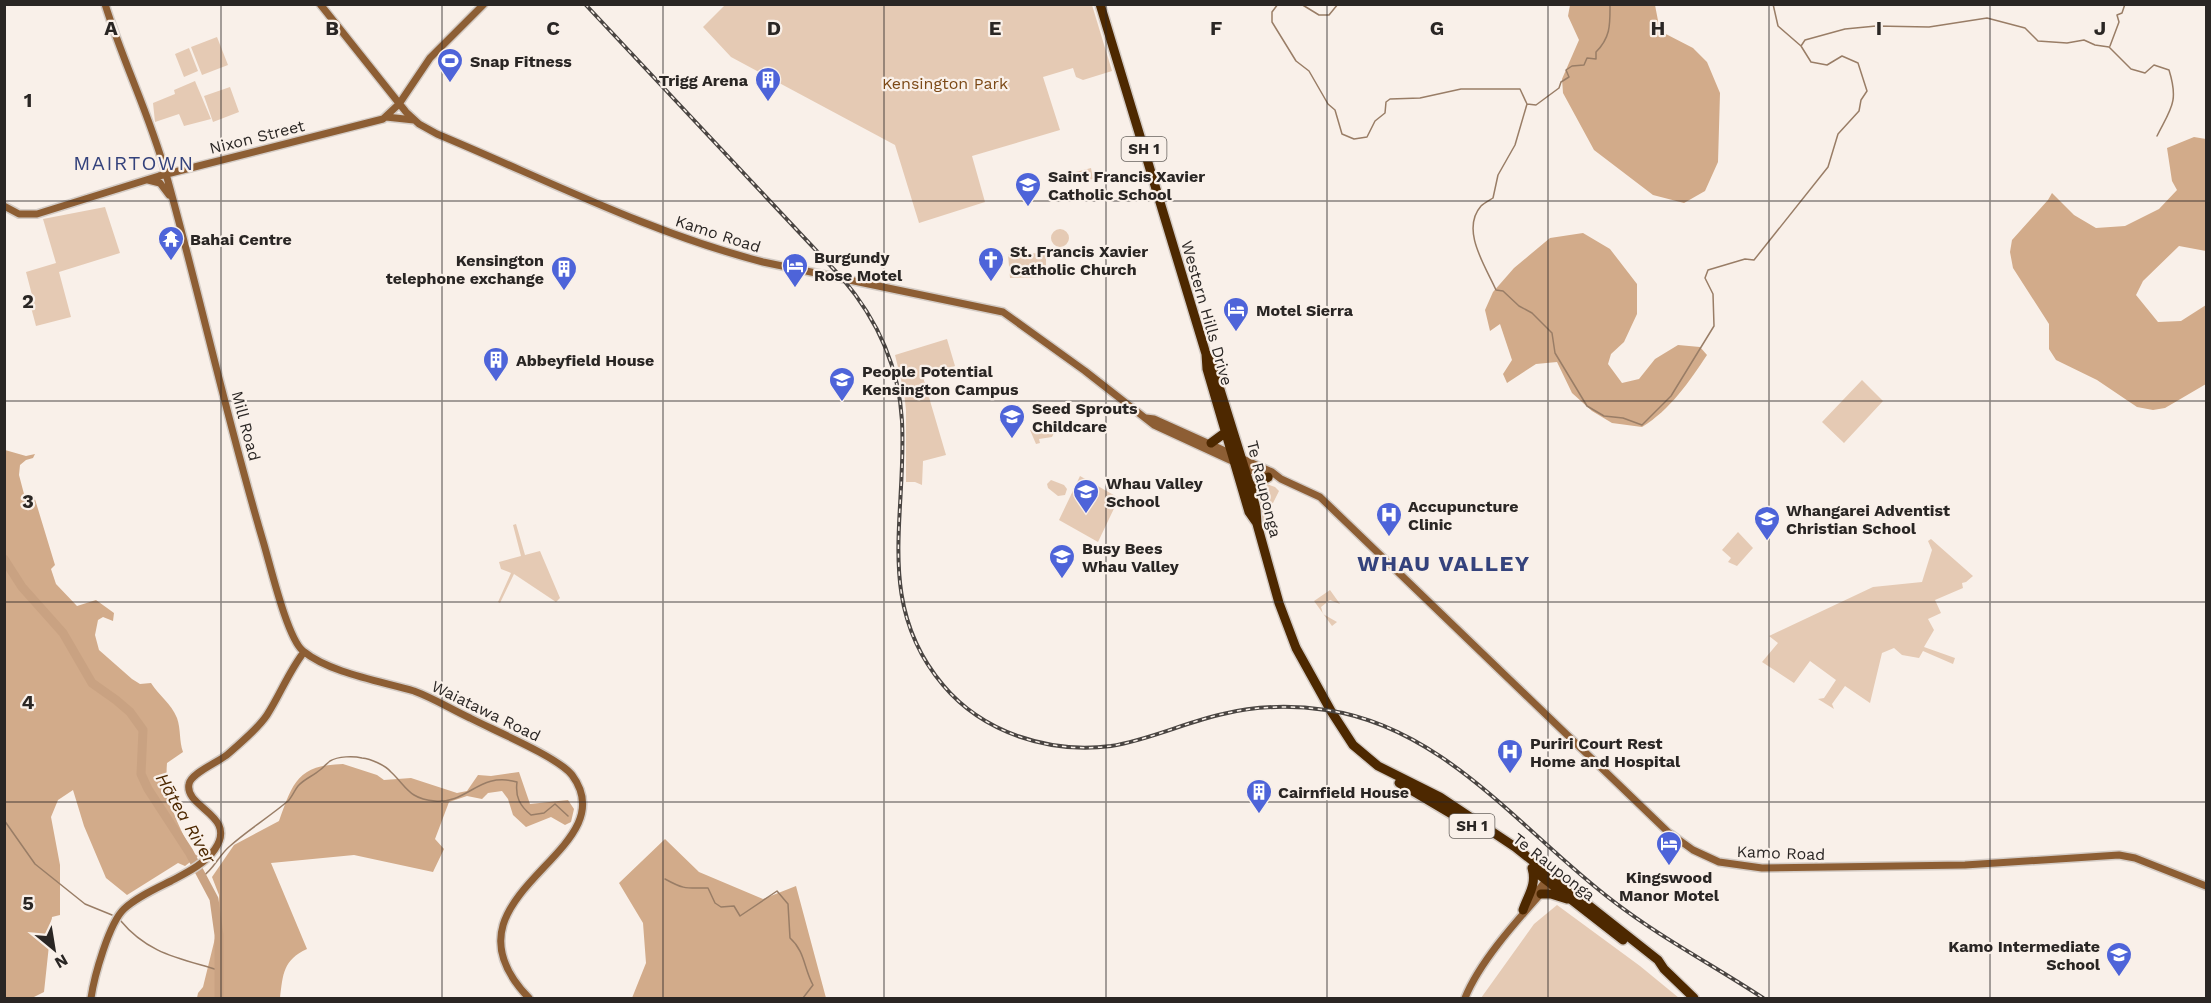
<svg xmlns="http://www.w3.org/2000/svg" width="2211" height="1003" viewBox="0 0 2211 1003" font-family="'Work Sans',sans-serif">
	<rect width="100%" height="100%" fill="#f9f0e9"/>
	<!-- green -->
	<path fill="#e5cab4" d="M725 5H1092L1112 71 1083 80 1076 77 1073 68 1043 77 1060 130 972 156 985 202 919 223 895 145 731 57 703 27Z
		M217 37 228 65 202 75 191 47Z
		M189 48 198 71 184 77 175 54Z
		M195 81 211 119 184 126 179 114 155 122 153 103 175 94 174 90Z
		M230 87 239 112 213 122 204 96Z
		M1091 168 1093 179 1075 183 1072 173Z
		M105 207 120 253 59 272 71 317 36 326 28 296 32 295 26 272 56 263 43 219Z
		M1051 238a9 9 0 1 1 18 0a9 9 0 1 1-18 0Z
		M1046 253V277L1010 278 1008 254Z
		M947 339 955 366 923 377 946 455 923 461 922 485 915 482H906V410L904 392 895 355Z
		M1862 380 1883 401 1844 443 1822 422Z
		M1051 423 1054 433 1052 437 1039 439 1040 443 1036 444 1030 430Z
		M1080 476 1119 498 1098 542 1059 520Z
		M1051 480 1064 485 1067 489 1065 495 1058 496 1048 488 1047 484Z
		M1267 484 1275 487 1279 491 1273 503 1267 506 1268 519 1263 521 1256 494V488Z
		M516 524 525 555 540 551 560 598 556 602 514 574 500 603 498 602 511 573 501 569 499 562 521 556 513 525Z
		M1738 532 1753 548 1737 566 1728 562 1731 558 1722 550Z
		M1931 539 1973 576 1966 582 1962 583 1963 588 1935 600 1941 613 1928 619 1934 630 1924 647 1955 658 1953 664 1923 651 1919 658 1902 655 1894 648 1882 653 1870 703 1845 686 1832 704 1834 709 1818 699 1824 698 1836 680 1810 661 1794 683 1762 662 1778 643 1769 636 1873 587 1922 582 1932 550 1928 541Z
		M1330 590 1340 604 1330 600 1321 607 1323 614 1337 622 1332 626 1314 601Z
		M1557 905 1640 966 1679 998H1481L1534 924Z"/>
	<!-- forest -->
	<path fill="#d2ab8a" d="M1570 5H1655L1660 31 1693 48 1707 62 1720 93 1718 162 1705 191 1684 203 1653 195 1594 150 1563 93 1562 79 1579 40 1568 16Z
		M2194 137 2206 139V251L2179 246 2143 281 2136 295 2158 322 2181 321 2206 305V384L2165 408 2153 410 2137 407 2097 380 2056 360 2049 349V324L2013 268 2010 252 2012 240 2048 200 2052 193 2074 215 2096 228 2125 226 2159 209 2177 190 2172 181 2167 148Z
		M1583 233 1610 249 1637 284V314L1624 342 1611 354 1608 364 1622 383 1639 379 1655 359 1678 345 1700 347 1707 355C1689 382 1670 410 1642 427L1612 423 1592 411 1572 393 1557 362 1536 364 1507 383 1503 374 1512 360 1500 324 1490 331 1485 310 1493 292 1514 268 1550 238Z
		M5 450 26 456 35 454 33 458 26 460 20 465 19 475 24 494 34 496 55 565 51 569 56 584 77 606 96 600 114 613 113 621 103 617 98 620 95 635 99 650 132 679 140 684 151 683C159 696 171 703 177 718 181 729 179 741 183 752L167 763C164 797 177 825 194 854L198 856 185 866 178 863 127 895 106 878 84 826 73 790 58 800 51 817 60 865V915L52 917 44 992 32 998H5Z
		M343 764 377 775 384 780 411 778 457 793 467 791 478 775 491 776 519 772 530 804 568 800 574 809 571 822 565 825 551 817 526 827 513 815 508 799 502 791 488 793 482 799 467 796 449 802 435 839 444 849 433 872 354 855 271 863 307 949C283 960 283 974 280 998H197L198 993 203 987 219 922V895L212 877 234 845 279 821C293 782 298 765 343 764Z
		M665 839 699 872 763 899 796 886 826 998H632L646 963 643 923 619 883Z"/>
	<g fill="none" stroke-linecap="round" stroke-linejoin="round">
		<!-- stream -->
		<path stroke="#997d66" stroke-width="1.5" d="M1278 4 1272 12V22L1296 61 1309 71 1328 104 1335 110 1342 134 1354 139 1367 137 1375 121 1385 113 1386 102 1390 99 1420 98 1461 89H1520L1527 104 1515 145 1498 175 1493 198C1490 200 1484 203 1481 206 1460 230 1486 267 1496 290L1503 291 1519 306 1532 313 1552 333 1555 353 1587 406 1604 416 1623 418 1642 425 1671 396 1714 326 1713 294 1705 278 1708 270 1745 259 1754 260 1828 167 1838 134 1859 111 1861 100 1867 91 1858 63 1842 56 1827 65 1811 62 1801 46 1778 26 1773 4
			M1301 4 1319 15H1329L1338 4
			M1801 46 1805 40 1845 29 1876 26 1929 27 1987 18 2025 28 2038 41 2067 43 2084 40 2095 45 2109 47 2131 69 2145 73 2154 65 2169 70C2179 102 2171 108 2157 136
			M2110 46 2119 22 2117 15 2122 13 2125 4
			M1527 104 1536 105 1559 88 1561 82 1569 77 1566 70 1572 66 1584 65 1587 58 1596 59V52C1611 37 1610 24 1610 4
			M4 820 35 864 85 904 112 915
			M202 877C214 869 219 855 230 846 248 830 269 817 288 801 292 797 294 791 298 786 304 779 313 776 320 770 324 767 327 763 330 761 338 756 354 756 362 758 371 759 385 765 391 772 407 787 409 799 435 801 468 804 479 771 517 782 515 797 520 806 531 815L544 813 555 804 568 816
			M665 879C685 890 686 888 708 888L715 903 721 907 734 906 740 916 777 891 788 904 790 938C805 951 804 969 813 985L803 998
			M120 920C148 954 179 958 218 970"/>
		<!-- river -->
		<path stroke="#c9a282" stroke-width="9" d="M4 559 22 587 63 633 92 683 116 700 130 712 143 730 141 774 148 789 189 852 214 899 219 935V998"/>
		<defs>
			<path id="secondary" d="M105 4C123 62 150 116 166 174 200 296 227 420 263 541 270 564 287 638 303 651 330 673 380 681 414 691 433 698 451 709 470 718 493 730 558 757 572 775 630 853 429 895 529 998
				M320 4 406 112 419 124 437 134C545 179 650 233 763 262L1003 312 1085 371 1154 425 1269 478
				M386 117 414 120
				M148 180 160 183 169 195
				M4 206 19 214H37L159 176 383 119 399 104 430 58 484 4
				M1146 418 1154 419 1272 472 1281 479 1320 497 1668 832 1693 850 1719 862 1762 868 1965 865 2119 855 2135 858 2206 886
				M1529 902 1548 878
				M91 998C94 977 109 923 124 909 137 897 155 889 171 881 186 873 205 864 215 849 238 815 184 808 189 784 191 773 219 762 228 754 241 742 257 730 267 715 280 695 289 671 304 652
				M1465 998C1481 958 1524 913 1552 881"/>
			<path id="highway" d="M1100 4 1206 354 1207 369 1249 512 1256 522
				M1206 354 1213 367 1251 489 1256 509 1257 524 1279 603 1296 648 1331 711 1353 745 1378 766 1440 797 1515 847 1658 960 1664 969 1694 998
				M1211 443 1226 432
				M1251 489 1268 477
				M1399 783 1480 831
				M1537 873 1623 940
				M1541 894H1551L1567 899
				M1523 910C1528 895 1537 885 1532 868"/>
		</defs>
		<!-- secondary casing -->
		<use href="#secondary" stroke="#d4ccc6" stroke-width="10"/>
		<!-- highway casing -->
		<use href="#highway" stroke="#d4ccc6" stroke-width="12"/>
		<!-- secondary -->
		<use href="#secondary" stroke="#8d5e34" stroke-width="7"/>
		<!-- highway -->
		<use href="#highway" stroke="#4d2800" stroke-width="9"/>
		<defs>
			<path id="rail" d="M585 4 842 278C877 319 899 367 902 421 907 517 874 603 943 685 983 733 1050 754 1111 746 1149 740 1186 722 1223 714 1256 706 1292 705 1326 710 1445 727 1522 832 1613 901 1661 938 1713 965 1763 998"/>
		</defs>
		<!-- rail casing -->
		<use href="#rail" stroke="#4a4542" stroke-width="4"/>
		<!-- rail -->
		<use href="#rail" stroke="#f9f0e9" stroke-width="1.5" stroke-dasharray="4.5" stroke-linecap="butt"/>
	</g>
	<!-- grid -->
	<path fill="none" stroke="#2a2624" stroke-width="1.5" stroke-opacity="0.55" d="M221 4V998M442 4V998M663 4V998M884 4V998M1106 4V998M1327 4V998M1548 4V998M1769 4V998M1990 4V998M4 201H2206M4 401H2206M4 602H2206M4 802H2206"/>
	<!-- icons -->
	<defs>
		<symbol id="stadium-pin" viewBox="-11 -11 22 30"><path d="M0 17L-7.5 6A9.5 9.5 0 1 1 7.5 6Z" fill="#4e64d9" stroke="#f9f0e9"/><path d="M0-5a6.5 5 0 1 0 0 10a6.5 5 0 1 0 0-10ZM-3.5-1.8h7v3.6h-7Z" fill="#fff"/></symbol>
		<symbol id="building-pin" viewBox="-11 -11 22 30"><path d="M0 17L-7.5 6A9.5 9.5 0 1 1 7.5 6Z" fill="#4e64d9" stroke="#f9f0e9"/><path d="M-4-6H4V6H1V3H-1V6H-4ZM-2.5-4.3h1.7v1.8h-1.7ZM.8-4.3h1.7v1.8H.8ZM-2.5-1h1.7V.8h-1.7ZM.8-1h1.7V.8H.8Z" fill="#fff"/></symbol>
		<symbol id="school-pin" viewBox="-11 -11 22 30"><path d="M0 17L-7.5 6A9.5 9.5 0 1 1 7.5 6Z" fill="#4e64d9" stroke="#f9f0e9"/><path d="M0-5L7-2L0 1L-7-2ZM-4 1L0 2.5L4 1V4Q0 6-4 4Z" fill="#fff"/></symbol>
		<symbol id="temple-pin" viewBox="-11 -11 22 30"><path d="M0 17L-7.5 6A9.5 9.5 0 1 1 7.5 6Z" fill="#4e64d9" stroke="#f9f0e9"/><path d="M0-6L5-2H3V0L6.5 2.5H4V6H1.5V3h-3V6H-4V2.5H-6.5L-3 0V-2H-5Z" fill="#fff"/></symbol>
		<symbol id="church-pin" viewBox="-11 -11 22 30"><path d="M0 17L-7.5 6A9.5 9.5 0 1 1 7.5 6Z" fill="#4e64d9" stroke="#f9f0e9"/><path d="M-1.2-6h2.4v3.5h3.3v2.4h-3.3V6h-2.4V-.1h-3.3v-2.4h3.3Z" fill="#fff"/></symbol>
		<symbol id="hotel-pin" viewBox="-11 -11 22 30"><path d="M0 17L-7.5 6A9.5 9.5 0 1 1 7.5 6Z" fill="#4e64d9" stroke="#f9f0e9"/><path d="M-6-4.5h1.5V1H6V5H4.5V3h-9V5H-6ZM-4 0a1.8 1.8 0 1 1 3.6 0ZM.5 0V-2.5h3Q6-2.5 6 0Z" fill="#fff"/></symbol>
		<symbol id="university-pin" viewBox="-11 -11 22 30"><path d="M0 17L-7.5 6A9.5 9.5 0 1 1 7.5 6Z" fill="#4e64d9" stroke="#f9f0e9"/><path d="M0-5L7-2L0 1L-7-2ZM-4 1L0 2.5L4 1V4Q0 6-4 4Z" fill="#fff"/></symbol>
		<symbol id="hospital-pin" viewBox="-11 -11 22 30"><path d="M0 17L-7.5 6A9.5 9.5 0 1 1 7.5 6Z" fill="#4e64d9" stroke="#f9f0e9"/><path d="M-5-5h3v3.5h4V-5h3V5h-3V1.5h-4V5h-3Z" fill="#fff"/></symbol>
	</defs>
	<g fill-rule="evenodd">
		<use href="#stadium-pin" x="435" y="46" width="30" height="40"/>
		<use href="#building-pin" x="753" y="65" width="30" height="40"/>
		<use href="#school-pin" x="1013" y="170" width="30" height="40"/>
		<use href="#temple-pin" x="156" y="224" width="30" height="40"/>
		<use href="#church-pin" x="976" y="245" width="30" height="40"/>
		<use href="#hotel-pin" x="780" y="251" width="30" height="40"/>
		<use href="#building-pin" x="549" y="254" width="30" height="40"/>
		<use href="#hotel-pin" x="1221" y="295" width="30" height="40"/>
		<use href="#building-pin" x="481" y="345" width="30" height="40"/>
		<use href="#university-pin" x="827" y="365" width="30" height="40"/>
		<use href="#school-pin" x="997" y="402" width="30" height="40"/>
		<use href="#school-pin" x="1071" y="477" width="30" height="40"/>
		<use href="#hospital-pin" x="1374" y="500" width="30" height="40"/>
		<use href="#school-pin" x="1752" y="504" width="30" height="40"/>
		<use href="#school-pin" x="1047" y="542" width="30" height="40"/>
		<use href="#hospital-pin" x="1495" y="737" width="30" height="40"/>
		<use href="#building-pin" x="1244" y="777" width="30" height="40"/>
		<use href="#hotel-pin" x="1654" y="829" width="30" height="40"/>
		<use href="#school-pin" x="2104" y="940" width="30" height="40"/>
	</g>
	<g text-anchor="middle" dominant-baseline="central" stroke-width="4.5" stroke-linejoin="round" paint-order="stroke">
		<!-- shield labels -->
		<g fill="#f9f0e9" stroke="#68635f" stroke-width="1.5">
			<rect x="1121.5" y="137" width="45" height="24" rx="4.5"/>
			<rect x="1449.5" y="814" width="45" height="24" rx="4.5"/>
		</g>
		<g font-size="15" font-weight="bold" fill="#2a2624">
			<text x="1144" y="149">SH 1</text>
			<text x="1472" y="826">SH 1</text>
		</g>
		<!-- poi labels -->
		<g font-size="16" font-weight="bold" fill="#2a2624" stroke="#f9f0e9" text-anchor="start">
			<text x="470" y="61">Snap Fitness</text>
			<text x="748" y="80" text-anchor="end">Trigg Arena</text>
			<text x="1048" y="176">Saint Francis Xavier<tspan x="1048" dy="18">Catholic School</tspan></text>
			<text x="190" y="239">Bahai Centre</text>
			<text x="1010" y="251">St. Francis Xavier<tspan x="1010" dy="18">Catholic Church</tspan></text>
			<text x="814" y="257">Burgundy<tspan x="814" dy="18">Rose Motel</tspan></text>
			<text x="544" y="260" text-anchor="end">Kensington<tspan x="544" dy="18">telephone exchange</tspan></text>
			<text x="1256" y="310">Motel Sierra</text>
			<text x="516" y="360">Abbeyfield House</text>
			<text x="862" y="371">People Potential<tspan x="862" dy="18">Kensington Campus</tspan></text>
			<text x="1032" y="408">Seed Sprouts<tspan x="1032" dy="18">Childcare</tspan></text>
			<text x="1106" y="483">Whau Valley<tspan x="1106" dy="18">School</tspan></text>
			<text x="1408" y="506">Accupuncture<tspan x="1408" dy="18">Clinic</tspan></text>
			<text x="1786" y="510">Whangarei Adventist<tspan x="1786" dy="18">Christian School</tspan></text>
			<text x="1082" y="548">Busy Bees<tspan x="1082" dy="18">Whau Valley</tspan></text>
			<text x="1530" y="743">Puriri Court Rest<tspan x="1530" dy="18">Home and Hospital</tspan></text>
			<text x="1278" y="792">Cairnfield House</text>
			<text x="1669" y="877" text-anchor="middle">Kingswood<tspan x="1669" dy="18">Manor Motel</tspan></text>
			<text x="2100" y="946" text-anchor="end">Kamo Intermediate<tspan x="2100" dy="18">School</tspan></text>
		</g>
		<!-- park labels -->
		<g font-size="16" fill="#7c4916" stroke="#f9f0e9">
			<text x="945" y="83">Kensington Park</text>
		</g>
		<!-- street labels -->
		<g font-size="16" fill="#2a2624" stroke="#f9f0e9">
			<text transform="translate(257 137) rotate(-14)">Nixon Street</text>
			<text transform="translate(718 234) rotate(18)">Kamo Road</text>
			<text transform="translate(1207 313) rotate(74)">Western Hills Drive</text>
			<text transform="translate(246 426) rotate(75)">Mill Road</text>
			<text transform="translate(1264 489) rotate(76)">Te Rauponga</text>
			<text transform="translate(486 711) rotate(26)">Waiatawa Road</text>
			<text transform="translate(1781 853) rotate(2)">Kamo Road</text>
			<text transform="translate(1554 867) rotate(38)">Te Rauponga</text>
		</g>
		<!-- water labels -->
		<g font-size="18" font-style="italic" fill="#4d2800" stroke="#f9f0e9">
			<text transform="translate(186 818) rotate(60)">Hātea River</text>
		</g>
		<!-- quarter labels -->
		<g font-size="20" letter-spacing="1.5" fill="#34427c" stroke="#f9f0e9">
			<text x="134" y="163">MAIRTOWN</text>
		</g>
		<!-- district labels -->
		<g font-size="22" font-weight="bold" letter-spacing="1.5" fill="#34427c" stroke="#f9f0e9">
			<text x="1444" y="563">WHAU VALLEY</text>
		</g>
	</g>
	<g font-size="20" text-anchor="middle" font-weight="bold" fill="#2a2624" stroke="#f9f0e9" stroke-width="4.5" stroke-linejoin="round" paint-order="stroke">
		<text x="111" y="35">A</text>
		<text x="332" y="35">B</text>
		<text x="553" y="35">C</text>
		<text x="774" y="35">D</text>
		<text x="995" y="35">E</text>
		<text x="1216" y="35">F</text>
		<text x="1437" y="35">G</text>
		<text x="1658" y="35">H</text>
		<text x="1879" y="35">I</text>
		<text x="2100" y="35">J</text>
		<text x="28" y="107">1</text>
		<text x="28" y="308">2</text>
		<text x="28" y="508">3</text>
		<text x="28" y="709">4</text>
		<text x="28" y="910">5</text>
	</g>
	<!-- border -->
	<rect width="2211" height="1003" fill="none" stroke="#2a2624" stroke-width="12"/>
	<!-- north arrow -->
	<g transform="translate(54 949) rotate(150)" stroke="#f9f0e9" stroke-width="4.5" paint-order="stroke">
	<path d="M0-4.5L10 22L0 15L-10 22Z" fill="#2a2624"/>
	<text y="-9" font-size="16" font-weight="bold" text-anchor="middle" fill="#2a2624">N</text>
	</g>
</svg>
